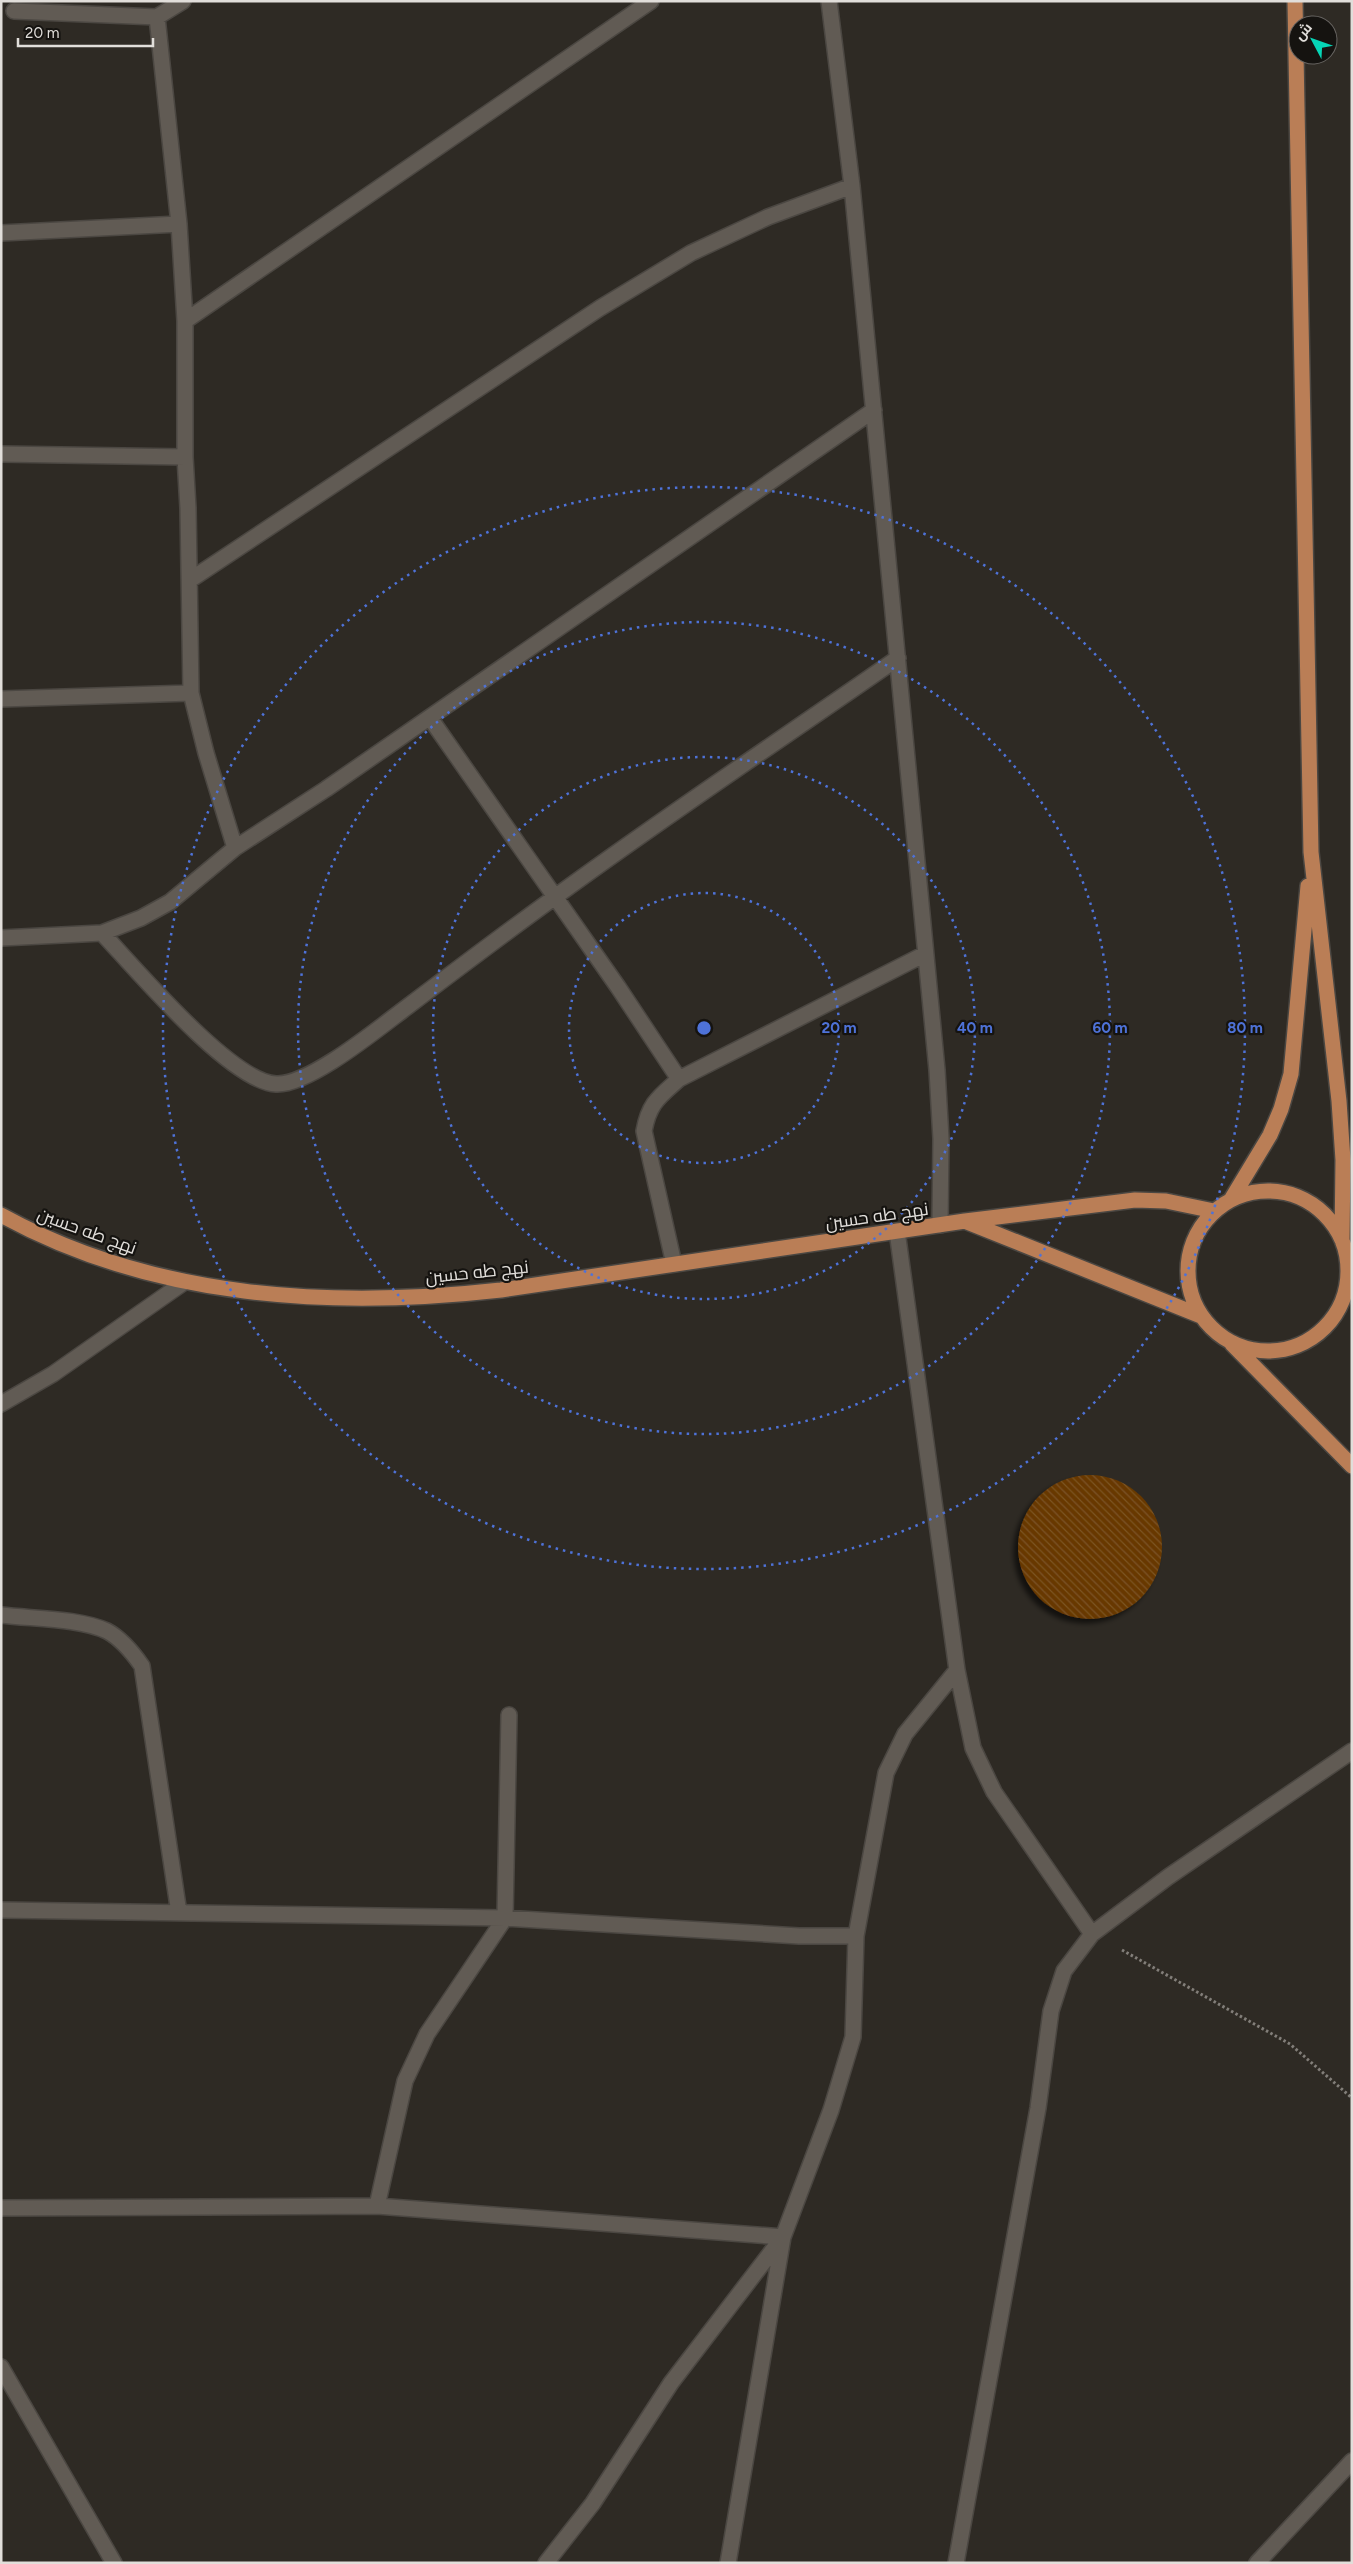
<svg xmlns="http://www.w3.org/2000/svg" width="1353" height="2564" viewBox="0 0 1353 2564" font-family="Figtree,Cairo,sans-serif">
	<defs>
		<pattern id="building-back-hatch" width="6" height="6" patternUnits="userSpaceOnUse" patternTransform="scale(1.25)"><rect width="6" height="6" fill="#673800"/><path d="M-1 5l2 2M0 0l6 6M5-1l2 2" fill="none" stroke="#7c5425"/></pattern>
		<filter id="shadow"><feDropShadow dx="-4.5" dy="4.5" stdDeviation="2.5" flood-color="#0009"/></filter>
	</defs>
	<rect width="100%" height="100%" fill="#2e2a24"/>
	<!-- building -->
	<path fill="url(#building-back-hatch)" filter="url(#shadow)" d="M1018 1547a72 72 0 1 1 144 0a72 72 0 1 1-144 0Z"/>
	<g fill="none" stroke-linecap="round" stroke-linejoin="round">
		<defs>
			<path id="minor" d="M829 1 852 186 937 1070 941 1139 940 1225
				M14 11 157 17 183 1
				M157 17 179 224 185 321V457L188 508 191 693 206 753 235 848
				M1 233 179 224
				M185 321 651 1
				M1 454 185 457
				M190 580 600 308 691 253 768 217 852 186
				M1 699 191 693
				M430 718 618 987 679 1079
				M102 933C135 968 231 1082 276 1084 309 1086 380 1027 407 1007 456 970 505 933 555 897 667 815 783 738 898 658
				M1 938 102 933 141 918 170 902 235 848 326 789 874 410
				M897 1231 957 1670 973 1748 994 1792 1092 1934
				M1348 1260H1352
				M674 1264 644 1131C649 1103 659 1097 679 1079L925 954
				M1 1404 53 1374 183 1283
				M1 1615C33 1619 79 1618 107 1631 122 1639 133 1653 142 1666L179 1913
				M1 1910 505 1918 799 1936H856
				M377 2206 405 2081 427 2034 505 1918 509 1715
				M1 2208 377 2206 783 2237
				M1 2367 114 2563
				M546 2563 593 2503 671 2383 782 2238
				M728 2563 783 2237 831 2110 853 2037 856 1936 886 1773 905 1734 957 1670
				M956 2563 1038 2108 1051 2011 1064 1971 1092 1934 1168 1877 1352 1751
				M1257 2563 1352 2461"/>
			<path id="major" d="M1295 1 1311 852 1339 1101 1343 1160 1342 1240
				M1188 1271a80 80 0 1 1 160 0a80 80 0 1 1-160 0Z
				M1232 1198 1270 1135 1281 1109 1291 1074 1308 886
				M1 1215C154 1299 331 1309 501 1290L965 1221 1135 1200 1166 1201 1214 1211
				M967 1222 1201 1316
				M1232 1344 1352 1466"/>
		</defs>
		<!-- minor casing -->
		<use href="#minor" stroke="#4b4742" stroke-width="18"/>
		<!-- major casing -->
		<use href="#major" stroke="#4b4742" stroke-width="18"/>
		<!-- path -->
		<path stroke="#827e79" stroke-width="3" stroke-dasharray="2.5 2.5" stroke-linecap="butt" d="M1122 1950 1290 2044 1352 2098"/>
		<!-- minor -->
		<use href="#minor" stroke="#615b54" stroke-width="15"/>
		<!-- major -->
		<use href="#major" stroke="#ba7e56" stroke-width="15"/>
	</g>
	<!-- distance rings -->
	<g fill="none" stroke="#4e72d8" stroke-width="2.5" stroke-dasharray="2.5 5">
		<circle cx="704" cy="1028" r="135"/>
		<circle cx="704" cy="1028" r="271"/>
		<circle cx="704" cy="1028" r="406"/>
		<circle cx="704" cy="1028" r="541"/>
	</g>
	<g text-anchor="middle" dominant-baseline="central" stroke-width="4.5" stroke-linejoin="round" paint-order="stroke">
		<!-- street labels -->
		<g font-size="18" fill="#e1deda" stroke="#151310">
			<text transform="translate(877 1216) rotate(-8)">نهج طه حسين</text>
			<text transform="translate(87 1231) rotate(20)">نهج طه حسين</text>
			<text transform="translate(477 1272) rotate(-6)">نهج طه حسين</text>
		</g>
	</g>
	<circle cx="704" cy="1028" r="8" fill="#4e72d8" stroke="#151310" stroke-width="2.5"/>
	<g font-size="15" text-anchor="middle" font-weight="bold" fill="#4e72d8" stroke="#151310" stroke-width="4.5" stroke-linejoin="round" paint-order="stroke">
		<text x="839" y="1033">20 m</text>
		<text x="975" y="1033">40 m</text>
		<text x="1110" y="1033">60 m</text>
		<text x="1245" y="1033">80 m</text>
	</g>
	<!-- border -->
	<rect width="1353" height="2564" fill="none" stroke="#e1deda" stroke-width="5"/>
	<!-- north arrow -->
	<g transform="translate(1313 40) rotate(311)"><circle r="24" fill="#151310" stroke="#676461"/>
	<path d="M0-4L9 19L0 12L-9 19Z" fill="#06d5b6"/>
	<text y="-8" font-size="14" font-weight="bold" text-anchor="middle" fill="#e1deda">ش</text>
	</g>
	<!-- scale -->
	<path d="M18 38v8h135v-8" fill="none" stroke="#e1deda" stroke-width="2.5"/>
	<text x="25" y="38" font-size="15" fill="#e1deda" stroke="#151310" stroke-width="4" paint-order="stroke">20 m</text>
</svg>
